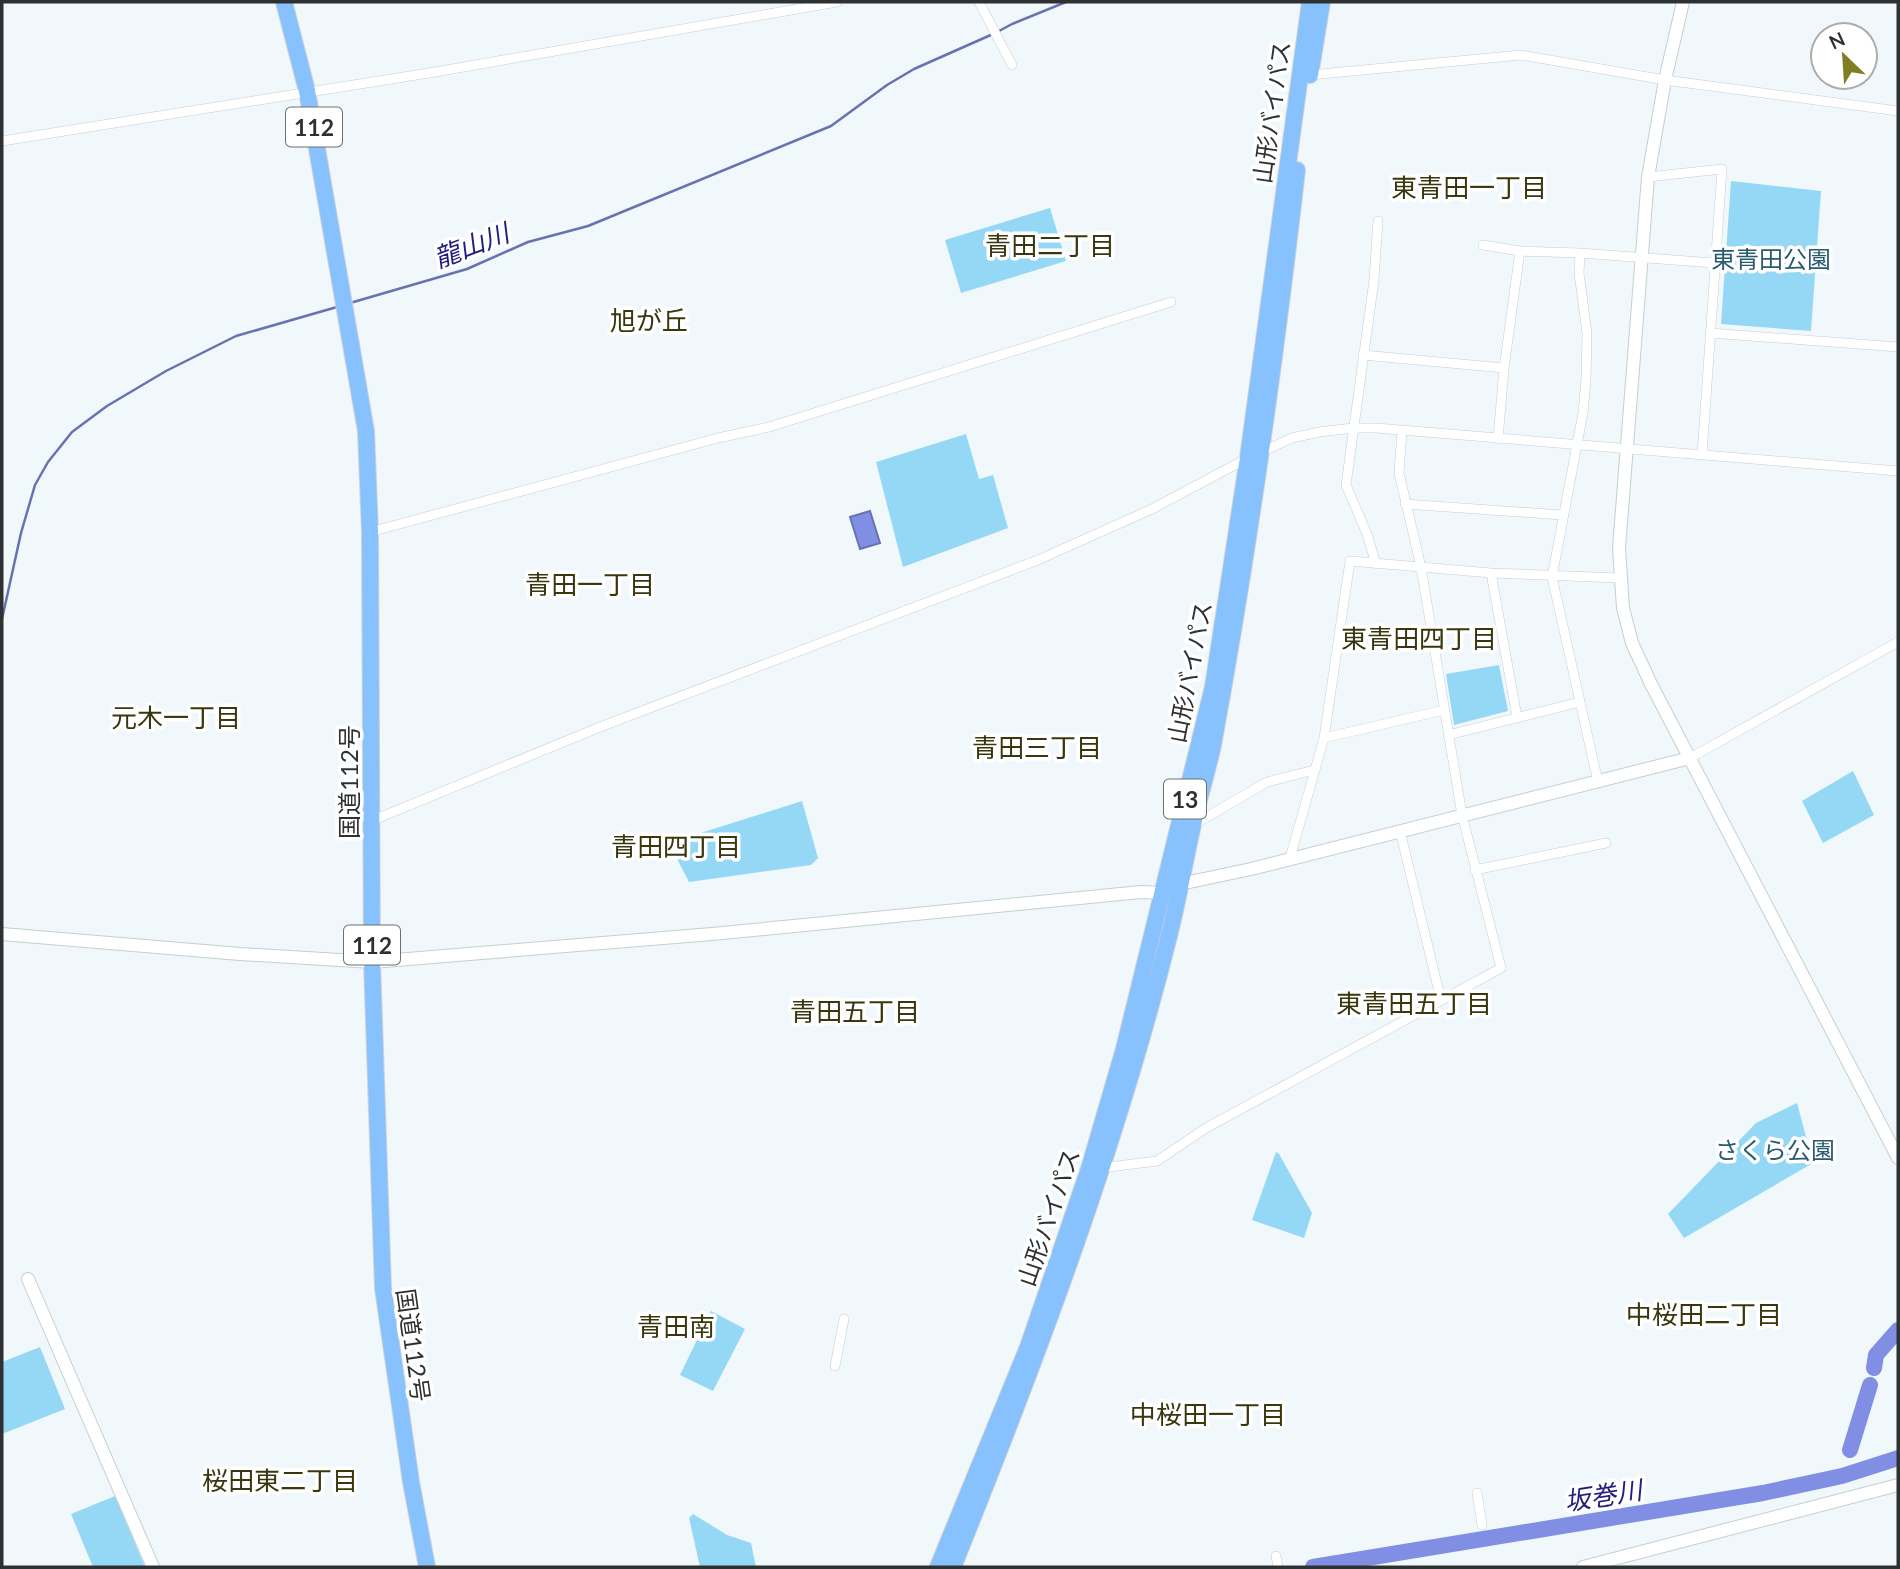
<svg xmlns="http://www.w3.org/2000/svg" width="1900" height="1569" viewBox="0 0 1900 1569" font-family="Lato,'Noto Sans JP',sans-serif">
	<rect width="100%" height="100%" fill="#f0f8fb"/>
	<!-- green -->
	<path fill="#94d8f6" d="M1731 181 1821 191 1811 331 1721 324Z
		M1050 208 1066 261 961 293 945 240Z
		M966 434 979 479 993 475 1008 528 903 567 876 462Z
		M1499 665 1508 711 1454 725 1446 674Z
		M1853 771 1874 815 1823 843 1802 801Z
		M802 801 818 858 811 865 689 882 669 843Z
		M1797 1103 1813 1163 1684 1238 1668 1214 1756 1123Z
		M1276 1152 1279 1154 1312 1213 1304 1238 1252 1220Z
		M711 1311 745 1329 713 1391 680 1375Z
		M40 1347 65 1409 2 1434V1362Z
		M115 1496 145 1567H93L71 1514Z
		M693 1514 727 1535 751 1543 756 1567H700L689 1518Z"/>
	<!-- water -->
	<path fill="#808fe4" stroke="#6773af" stroke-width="2" d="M870 511 880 543 860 549 850 517Z"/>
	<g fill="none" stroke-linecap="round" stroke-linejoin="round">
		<!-- stream -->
		<path stroke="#6773af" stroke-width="2.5" d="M999 31 1012 24 1066 2
			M350 303 467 269 528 242 588 226 831 126 887 85 914 69 993 34
			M2 619 21 533 35 485 48 462 72 432 107 406 166 371 236 336 337 307"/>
		<!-- river -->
		<path stroke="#808fe4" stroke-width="16" d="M1874 1368 1876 1355 1898 1330
			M1850 1450 1870 1385
			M1313 1567 1763 1493 1842 1476 1898 1458"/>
		<defs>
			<path id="street" d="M979 2 1012 65
				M1310 75 1521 55 1665 80 1898 111
				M2 141 435 72 837 2
				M1648 177 1722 169 1702 455
				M1483 245 1520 251 1580 253
				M1710 333 1898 347
				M1363 355 1504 368
				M1498 439 1504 368 1520 251
				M1405 504 1562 515
				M370 532 718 438 769 427 1171 302
				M1376 564 1367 534 1346 485 1374 280 1378 221
				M1491 573 1517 717
				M1448 735 1580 702
				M1324 738 1444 710
				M1690 758 1898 642
				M1598 782 1552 577 1583 413 1586 379 1587 333 1579 273 1580 253 1714 263
				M371 821 600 727 1038 560 1152 509 1248 458 1292 438 1319 432 1353 428H1376L1898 471
				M1193 825 1267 782 1314 770
				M1400 831 1441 1000
				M1290 858 1324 738 1350 561 1491 573 1620 578
				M1475 870 1606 843
				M1101 1168 1157 1161 1206 1128 1501 968 1462 815 1421 567 1399 473 1402 431
				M835 1366 844 1319
				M1477 1493 1482 1525
				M1276 1556 1278 1567"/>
			<path id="secondary" d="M1683 2 1665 80 1648 177 1619 548 1623 608 1632 643 1651 684 1898 1158
				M2 934 240 954 372 962 712 934 1141 892 1162 893 1180 884 1251 869 1690 758
				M28 1279 153 1567
				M1583 1567 1898 1485"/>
			<path id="highway" d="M284 2 307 91 366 431 370 532 372 962 383 1288 411 1482 427 1567
				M1310 75 1322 2
				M938 1567 1028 1347 1089 1169 1124 1049 1213 687 1248 458 1310 2
				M953 1567C1036 1361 1115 1152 1169 936 1178 901 1184 865 1192 829 1198 801 1207 773 1213 745 1248 555 1275 363 1297 170"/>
		</defs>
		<!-- street casing -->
		<use href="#street" stroke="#c6ced1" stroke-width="10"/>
		<!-- secondary casing -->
		<use href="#secondary" stroke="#c6ced1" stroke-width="14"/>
		<!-- highway casing -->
		<use href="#highway" stroke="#d1d2d2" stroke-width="18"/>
		<!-- street -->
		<use href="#street" stroke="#fff" stroke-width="9"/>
		<!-- secondary -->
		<use href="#secondary" stroke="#fff" stroke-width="12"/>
		<!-- highway -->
		<use href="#highway" stroke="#87c1fe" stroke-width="16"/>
	</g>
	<g text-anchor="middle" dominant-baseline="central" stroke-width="7" stroke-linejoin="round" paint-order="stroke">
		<!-- shield labels -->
		<g fill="#fff" stroke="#6d6f70" stroke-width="2">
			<rect x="286" y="107.5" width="56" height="39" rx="5"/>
			<rect x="1164" y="779.5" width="42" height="39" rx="5"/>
			<rect x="344" y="925.5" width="56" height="39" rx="5"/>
		</g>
		<g font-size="23" font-weight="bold" fill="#2e3132">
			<text x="314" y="127">112</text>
			<text x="1185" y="799">13</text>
			<text x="372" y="945">112</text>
		</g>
		<!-- street labels -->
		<g font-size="24" fill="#2e3132" stroke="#fff">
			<text transform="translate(1271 112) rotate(-82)">山形バイパス</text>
			<text transform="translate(1189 672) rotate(-79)">山形バイパス</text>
			<text transform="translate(348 782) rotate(-90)">国道112号</text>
			<text transform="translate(1048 1217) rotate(-71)">山形バイパス</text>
			<text transform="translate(414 1345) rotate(82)">国道112号</text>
		</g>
		<!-- park labels -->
		<g font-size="24" fill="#295b6f" stroke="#fff">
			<text x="1771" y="258">東青田公園</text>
			<text x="1775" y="1149">さくら公園</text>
		</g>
		<!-- neighbourhood labels -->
		<g font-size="26" fill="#38370d" stroke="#fff">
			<text x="1469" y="187">東青田一丁目</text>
			<text x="1050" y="245">青田二丁目</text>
			<text x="649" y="320">旭が丘</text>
			<text x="590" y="584">青田一丁目</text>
			<text x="1419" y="638">東青田四丁目</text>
			<text x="176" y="717">元木一丁目</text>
			<text x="1037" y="747">青田三丁目</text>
			<text x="676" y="846">青田四丁目</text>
			<text x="1414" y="1003">東青田五丁目</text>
			<text x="855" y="1011">青田五丁目</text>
			<text x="1704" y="1314">中桜田二丁目</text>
			<text x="676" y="1326">青田南</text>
			<text x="1208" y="1414">中桜田一丁目</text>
			<text x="280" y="1480">桜田東二丁目</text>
		</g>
		<!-- water labels -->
		<g font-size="26" font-style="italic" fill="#211c7d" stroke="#fff">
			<text transform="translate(471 245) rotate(-21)">龍山川</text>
			<text transform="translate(1603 1495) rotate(-9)">坂巻川</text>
		</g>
	</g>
	<!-- border -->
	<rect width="1900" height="1569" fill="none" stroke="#2e3132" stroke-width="7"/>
	<!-- north arrow -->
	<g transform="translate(1844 56) rotate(335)"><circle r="33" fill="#ffffff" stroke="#abadad" stroke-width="2"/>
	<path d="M0-5L12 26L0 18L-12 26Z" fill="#807d24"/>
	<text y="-10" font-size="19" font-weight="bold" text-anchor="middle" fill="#2e3132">N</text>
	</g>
</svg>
